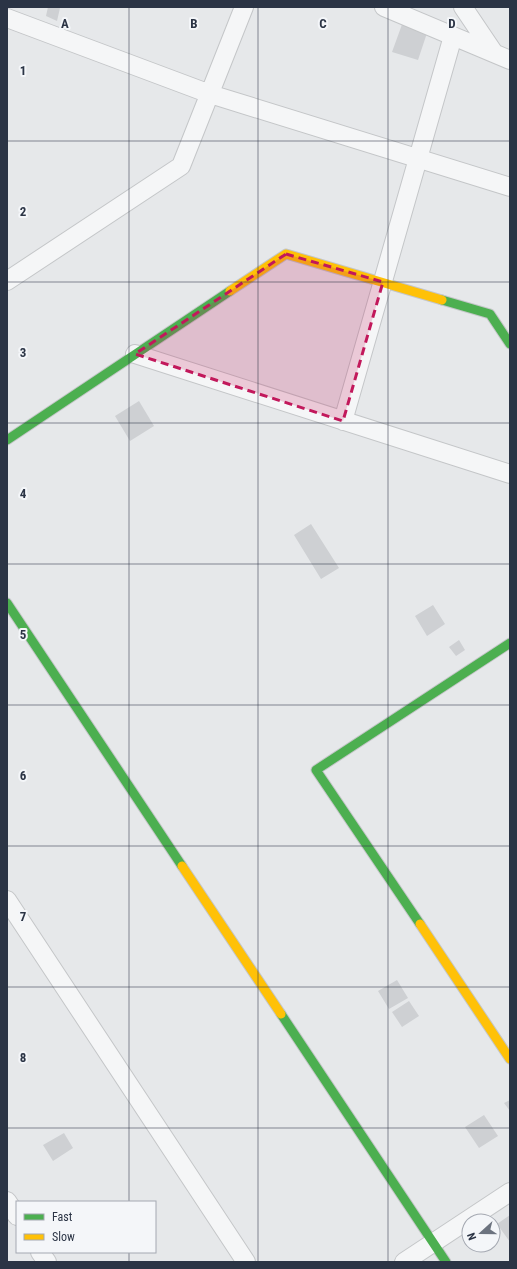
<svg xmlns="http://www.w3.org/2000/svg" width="517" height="1269" viewBox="0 0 517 1269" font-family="'Roboto Condensed',sans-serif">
	<rect width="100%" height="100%" fill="#e6e8ea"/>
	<!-- building -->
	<path fill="#ced0d3" d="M48 7 60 8 57 21 46 16Z
		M404 19 428 30 418 60 392 52Z
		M139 401 154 426 130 441 115 416Z
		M311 524 339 568 321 579 294 535Z
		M433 605 445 624 427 636 415 616Z
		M459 640 465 650 456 656 449 647Z
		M397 980 408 998 389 1009 378 991Z
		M409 1001 419 1016 402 1027 392 1012Z
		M510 1100V1111L504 1103Z
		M484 1115 498 1136 479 1148 465 1127Z
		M64 1133 73 1148 53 1161 43 1145Z
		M510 1215V1242L497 1224Z"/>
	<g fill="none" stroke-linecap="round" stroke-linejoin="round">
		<defs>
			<path id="street" d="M384 7 510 60
				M463 7 494 53
				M7 18 210 94 510 187
				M7 281 181 166 244 7
				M135 354 510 474
				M343 421 453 36
				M7 900 246 1262
				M7 1201 17 1216
				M40 1252 47 1262
				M404 1262 510 1192"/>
			<path id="fast" d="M442 300 490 314 510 344
				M7 440 230 291
				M7 603 182 866
				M420 924 316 770 510 643
				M281 1014 446 1262"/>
			<path id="slow" d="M230 291 286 254 442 300
				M182 866 281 1014
				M420 924 510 1059"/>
		</defs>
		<!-- street casing -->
		<use href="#street" stroke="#c4c6c8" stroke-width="20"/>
		<!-- fast casing -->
		<use href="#fast" stroke="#c4c6c8" stroke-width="11"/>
		<!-- slow casing -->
		<use href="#slow" stroke="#c4c6c8" stroke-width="11"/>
		<!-- street -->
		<use href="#street" stroke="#f5f6f7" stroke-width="18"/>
		<!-- fast -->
		<use href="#fast" stroke="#4caf50" stroke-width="9"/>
		<!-- slow -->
		<use href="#slow" stroke="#ffc107" stroke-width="9"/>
	</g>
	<!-- marked area -->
	<path fill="#c2185b" fill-opacity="0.2" stroke="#c2185b" stroke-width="3" stroke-dasharray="8 5" stroke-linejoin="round" d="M286 254 383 282 343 421 135 354Z"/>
	<!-- grid -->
	<path fill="none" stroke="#2b3445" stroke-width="1" stroke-opacity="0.55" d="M129 7V1202M258 7V1262M388 7V1262M7 141H510M7 282H510M7 423H510M7 564H510M7 705H510M7 846H510M7 987H510M7 1128H510M129 1252V1262"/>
	<g font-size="13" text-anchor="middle" font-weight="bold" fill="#2b3445" stroke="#f4f6f9" stroke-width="4" stroke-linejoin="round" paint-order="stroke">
		<text x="65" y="28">A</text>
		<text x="194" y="28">B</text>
		<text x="323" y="28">C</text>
		<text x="452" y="28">D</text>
		<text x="23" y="75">1</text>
		<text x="23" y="216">2</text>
		<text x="23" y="357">3</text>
		<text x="23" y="498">4</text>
		<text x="23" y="639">5</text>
		<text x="23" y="780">6</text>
		<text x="23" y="921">7</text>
		<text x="23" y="1062">8</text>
	</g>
	<!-- border -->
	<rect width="517" height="1269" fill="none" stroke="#2b3445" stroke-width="16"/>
	<!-- legend -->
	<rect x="16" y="1201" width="140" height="52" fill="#f4f6f9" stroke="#a4a8b1"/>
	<rect x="24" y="1214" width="20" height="6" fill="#4caf50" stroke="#a4a8b1"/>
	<text x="52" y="1221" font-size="12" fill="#2b3445">Fast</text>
	<rect x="24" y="1234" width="20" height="6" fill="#ffc107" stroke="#a4a8b1"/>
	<text x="52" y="1241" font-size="12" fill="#2b3445">Slow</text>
	<!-- north arrow -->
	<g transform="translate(481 1233) rotate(249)"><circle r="19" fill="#f4f6f9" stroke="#a4a8b1"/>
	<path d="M0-3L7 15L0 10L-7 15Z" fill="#6c737f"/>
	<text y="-6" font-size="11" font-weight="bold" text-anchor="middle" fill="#2b3445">N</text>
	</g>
</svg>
